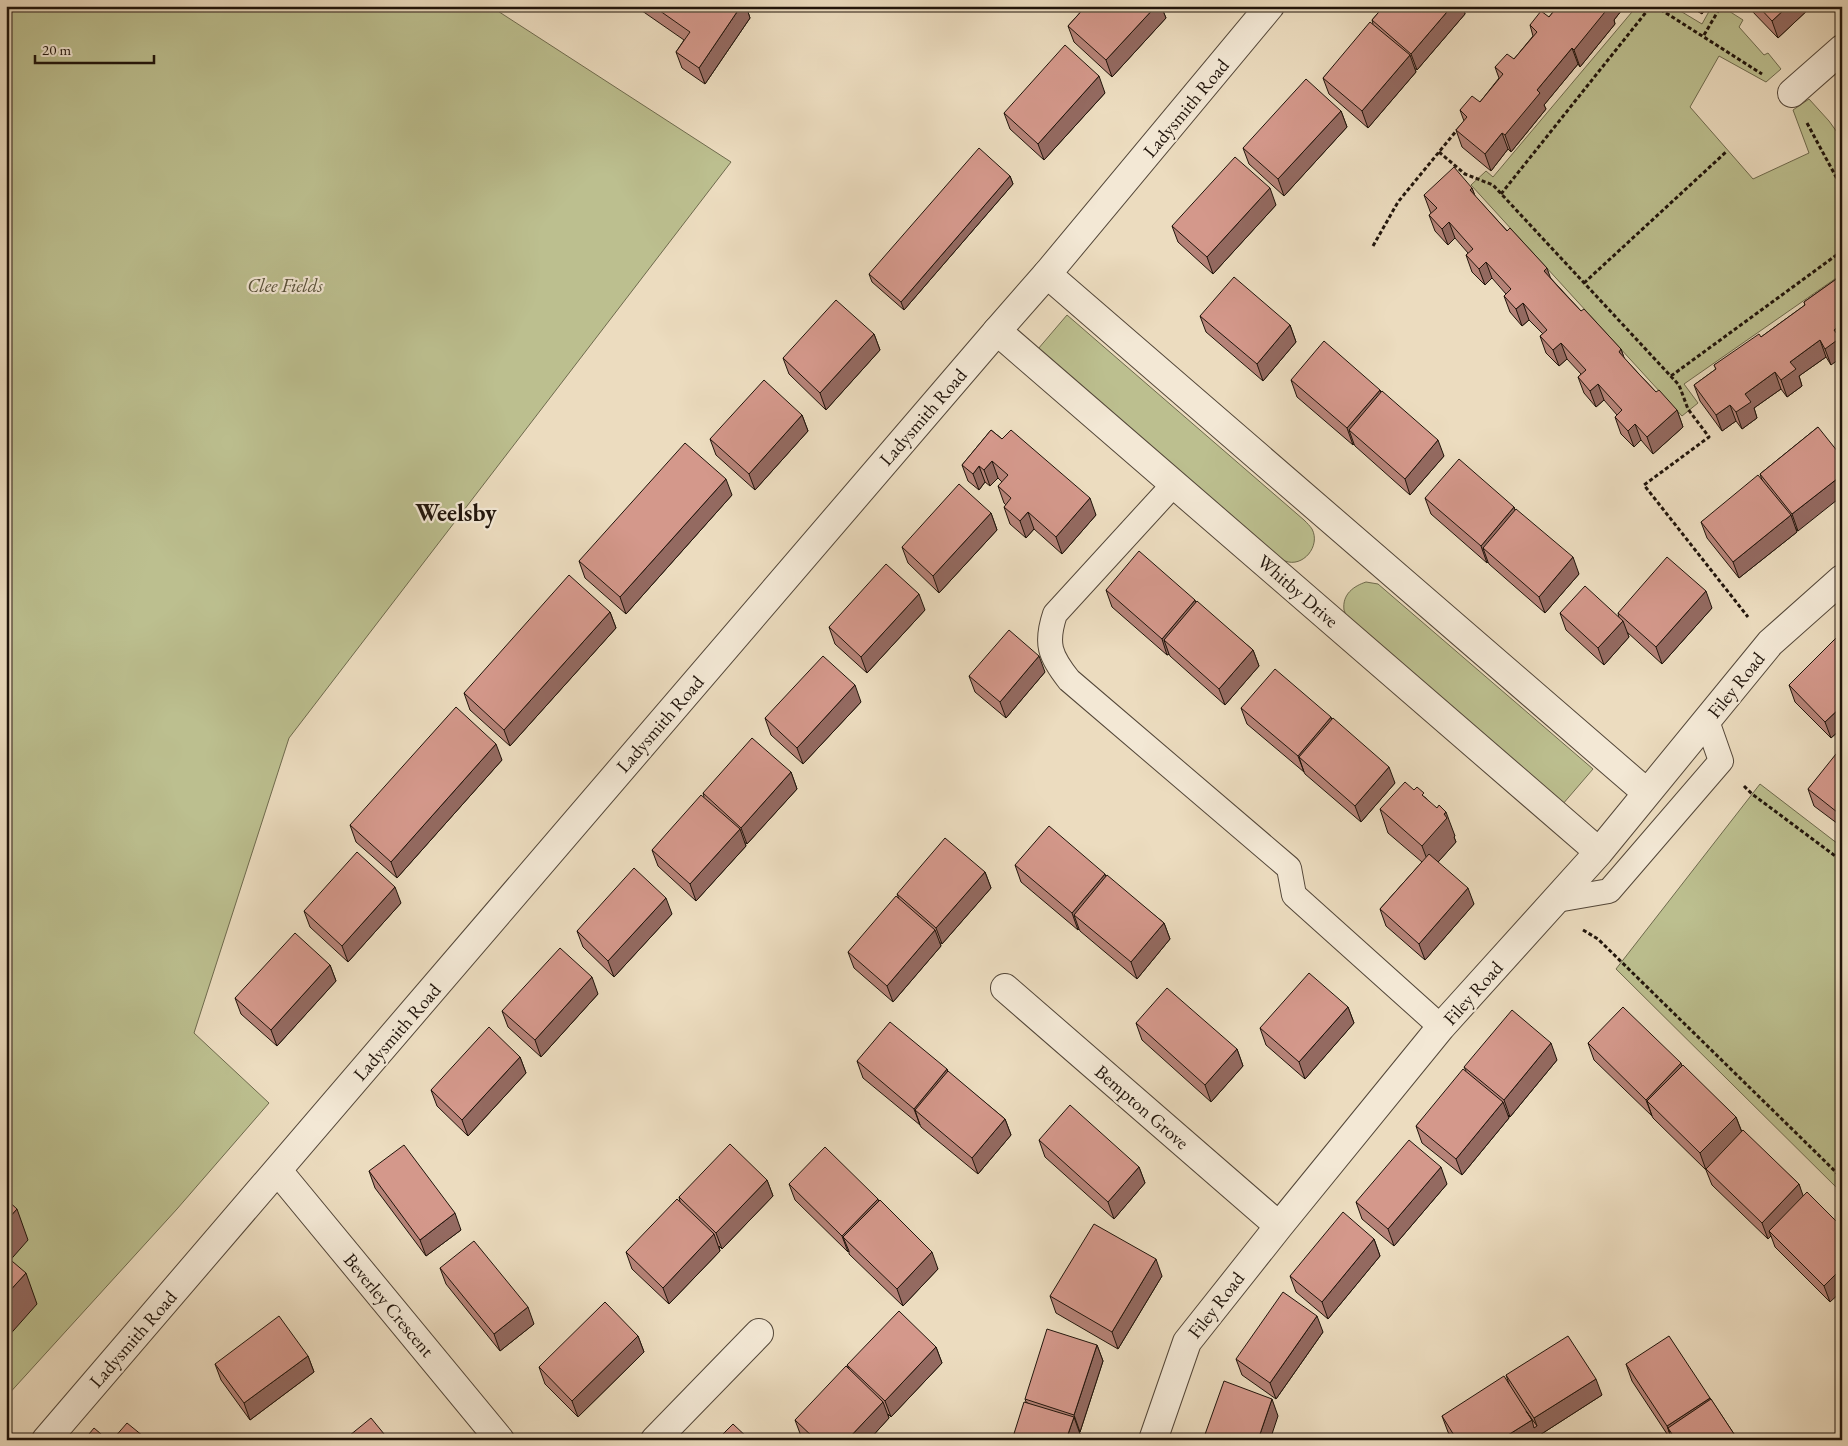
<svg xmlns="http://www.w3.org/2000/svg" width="1848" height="1446" viewBox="0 0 1848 1446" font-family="'EB Garamond',serif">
	<rect width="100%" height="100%" fill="#ecdcbf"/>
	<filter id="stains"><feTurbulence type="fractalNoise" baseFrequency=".004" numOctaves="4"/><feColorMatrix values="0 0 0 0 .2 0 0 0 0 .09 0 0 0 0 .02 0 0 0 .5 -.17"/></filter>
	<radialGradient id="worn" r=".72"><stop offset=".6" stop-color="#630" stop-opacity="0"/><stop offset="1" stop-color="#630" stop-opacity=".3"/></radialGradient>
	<!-- green -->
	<path fill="#bcbf8f" stroke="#6e6a4d" d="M6 6H490L731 162 289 738 194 1033 269 1103 177 1209 6 1397Z
		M1637 6H1672L1702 24 1712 6H1721L1743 20 1739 27 1764 55 1768 53 1781 69 1766 82 1719 56 1690 107 1753 179 1809 153 1793 110 1809 99 1829 121 1842 139V274L1684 384 1698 403 1682 416 1471 185 1486 171 1493 177Z
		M1067 315 1304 520C1307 523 1310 526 1312 529 1321 546 1303 568 1285 561 1281 560 1278 556 1275 554L1038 349Z
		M1366 582 1378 584 1593 769 1562 805 1350 621C1348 618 1345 613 1344 610 1342 594 1354 586 1366 582Z
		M1760 784 1842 847V1193L1616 969Z"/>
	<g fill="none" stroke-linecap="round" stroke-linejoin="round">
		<defs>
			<path id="service" d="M1174 484 1055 614C1045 644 1050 656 1069 680L1289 868 1294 895 1441 1027
				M1557 900 1609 891 1721 761 1707 721"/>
			<path id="minor" d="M1792 93 1842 49
				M1047 274 1647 793
				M997 331 1599 852
				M1005 988 1279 1226
				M278 1171 500 1440
				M655 1440 759 1333
				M1153 1440 1187 1342 1279 1226 1441 1027 1599 852 1770 643 1842 579"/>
			<path id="tertiary" d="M46 1440 997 331 1047 274 1270 6"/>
		</defs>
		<!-- service casing -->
		<use href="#service" stroke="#534638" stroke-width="26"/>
		<!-- minor casing -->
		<use href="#minor" stroke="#534638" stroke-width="30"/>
		<!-- tertiary casing -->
		<use href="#tertiary" stroke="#534638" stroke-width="30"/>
		<!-- path -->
		<path stroke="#20140b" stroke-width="3" stroke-dasharray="4 2.5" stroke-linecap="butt" d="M1655 6 1762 74
			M1704 35 1721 6
			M1807 123 1842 188
			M1439 152 1465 174 1493 185 1679 385 1688 409 1709 437 1644 485 1748 617
			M1501 194 1651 6
			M1373 246 1398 202 1457 130
			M1584 283 1726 152
			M1671 376 1842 251
			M1744 786 1752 794 1842 861
			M1583 930 1598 939 1842 1178"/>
		<!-- service -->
		<use href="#service" stroke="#f3e8d5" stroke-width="24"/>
		<!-- minor -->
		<use href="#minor" stroke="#f3e8d5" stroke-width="28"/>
		<!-- tertiary -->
		<use href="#tertiary" stroke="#f3e8d5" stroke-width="28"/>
	</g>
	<!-- wall -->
	<path fill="#b68378" stroke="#20140b" d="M635 6H746L750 18 705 84 682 68 676 52 684 40Z
		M765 6H774L773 10Z
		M1086 6H1161L1166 18 1112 77 1074 42 1068 26Z
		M1384 6H1463L1465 14 1417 70 1414 68 1416 72 1368 128 1329 94 1323 78 1373 24 1372 20Z
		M1558 6H1625L1614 20 1615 24 1580 67 1578 64 1544 105 1546 109 1529 130 1511 152 1508 149 1491 171 1462 147 1456 130 1464 121 1460 110 1480 102 1499 78 1495 67 1514 59 1533 36 1530 25 1549 17Z
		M1688 6H1707L1702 14Z
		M1749 6H1812L1778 38 1750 9Z
		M1105 93 1044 160 1010 129 1004 113Z
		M1341 111 1347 127 1284 196 1249 164 1243 148Z
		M1010 176 1013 184 904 310 872 282 869 274Z
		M1472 188 1475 196 1581 311 1621 349 1624 358 1656 392 1677 410 1683 427 1653 454 1641 440 1634 447 1621 434 1615 417 1617 415 1604 400 1596 407 1584 393 1578 377 1581 374 1567 359 1559 366 1546 353 1540 336 1543 334 1529 320 1522 326 1510 312 1504 296 1506 294 1492 278 1485 285 1472 272 1466 255 1468 253 1455 238 1448 245 1435 231 1429 215 1431 213 1430 211 1424 195Z
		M1276 205 1213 274 1178 242 1172 226Z
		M1842 275 1831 365 1826 357 1799 376 1802 386 1787 397 1781 389 1754 408 1757 418 1742 429 1736 421 1722 431 1700 401 1694 385 1716 369 1714 365 1761 337 1805 305 1804 302Z
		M1200 316 1290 325 1296 342 1263 381 1206 332Z
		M874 334 880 350 826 410 789 374 783 358Z
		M1291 380 1380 390 1381 392 1444 456 1410 495 1355 446 1354 444 1353 445 1297 397Z
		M802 415 808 431 755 490 716 455 710 439Z
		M1818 427 1798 531 1794 526 1797 532 1739 578 1707 538 1701 522 1762 480 1760 474Z
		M991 430 1096 515 1062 554 1034 529 1026 538 1010 524 1004 507 1006 505 1004 503 998 486 1002 482 998 478 990 486 985 482 979 490 968 481 962 465Z
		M732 495 626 614 585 578 579 561Z
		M1425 498 1514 507 1515 510 1579 574 1545 613 1489 564 1488 562 1487 563 1431 514Z
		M991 513 997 530 939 593 908 563 902 547Z
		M1106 590 1196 602 1253 650 1259 666 1225 705 1170 656 1169 654 1167 655 1112 607Z
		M1712 608 1662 664 1627 632 1629 637 1604 665 1566 630 1560 613 1619 618 1618 613Z
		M925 610 867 673 835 644 829 627Z
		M610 612 616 628 510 746 470 710 464 693Z
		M1842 633V728L1831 738 1795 702 1789 685Z
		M1045 672 1006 718 975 692 969 676Z
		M861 702 803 764 771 735 765 718Z
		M1241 708 1332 720 1395 783 1361 822 1305 774 1304 772 1247 724Z
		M1842 750V827L1814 806 1808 789Z
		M502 760 397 878 356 842 350 825Z
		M791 772 797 789 747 844 744 842 746 846 696 901 658 866 652 850 704 797 703 793Z
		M1414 790 1426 798 1455 836 1454 837 1456 842 1438 862 1474 904 1425 960 1386 926 1380 909 1422 862 1388 833 1380 809Z
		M1015 865 1106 876 1164 923 1170 939 1137 979 1080 931 1079 929 1078 930 1021 882Z
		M985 872 991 888 942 944 939 942 941 946 893 1002 854 968 848 952 899 899 897 894Z
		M401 903 348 962 310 927 304 911Z
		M672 914 614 977 583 947 577 931Z
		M330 965 336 981 277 1046 241 1014 235 998Z
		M598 994 541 1057 508 1027 502 1011Z
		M1348 1007 1354 1023 1305 1079 1266 1045 1260 1028Z
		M1136 1023 1237 1049 1243 1066 1211 1102 1142 1040Z
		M1588 1043 1682 1066 1736 1117 1742 1132 1799 1184 1830 1302 1775 1247 1771 1236 1768 1239 1712 1185 1706 1170 1653 1118 1652 1116 1594 1060Z
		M520 1057 526 1073 468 1136 437 1106 431 1090Z
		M1557 1060 1510 1117 1508 1115 1509 1118 1462 1175 1422 1143 1416 1126 1466 1071 1464 1067Z
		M857 1061 947 1069 948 1072 1005 1119 1011 1135 978 1174 921 1127 920 1125 863 1078Z
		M1039 1140 1139 1167 1145 1183 1114 1219 1045 1157Z
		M369 1171 461 1230 426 1256 375 1188Z
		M767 1180 773 1196 722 1249 719 1246 720 1251 669 1304 632 1269 626 1252 680 1202 679 1197Z
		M789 1184 879 1201 938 1269 903 1306 849 1254V1251L848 1252 795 1200Z
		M1447 1184 1394 1246 1362 1219 1356 1202Z
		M1374 1239 1380 1256 1328 1319 1296 1292 1290 1276Z
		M440 1268 534 1324 500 1351 446 1284Z
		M1162 1276 1118 1349 1056 1313 1050 1296Z
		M1323 1332 1276 1399 1242 1375 1236 1359Z
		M638 1336 644 1352 578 1417 545 1384 539 1367Z
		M1097 1345 1103 1361 1080 1432 1079 1431 1080 1434 1026 1402 1025 1399Z
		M936 1347 942 1363 891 1417 888 1414 889 1418 869 1440H805L801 1436 795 1420 849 1369 847 1365Z
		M308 1356 314 1372 250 1420 221 1380 215 1364Z
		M1626 1364 1710 1398 1738 1440H1671L1632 1381Z
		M1506 1375 1602 1395 1532 1440H1453L1448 1432 1442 1416 1509 1384Z"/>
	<!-- shaded-wall -->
	<path fill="#946a61" stroke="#20140b" d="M741 6H746L750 18 705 84 699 68Z
		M1156 6H1161L1166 18 1112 77 1106 60Z
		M1452 6H1463L1465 14 1417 70 1411 54Z
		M1607 6H1625L1614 20 1615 24 1580 67 1574 50Z
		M1700 6H1707L1702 14Z
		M1788 6H1812L1778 38 1772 21Z
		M1572 48 1578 64 1544 105 1546 109 1511 152 1505 135 1537 90Z
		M1410 55 1416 72 1368 128 1362 111Z
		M1099 76 1105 93 1044 160 1038 144Z
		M1341 111 1347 127 1284 196 1278 179Z
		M1502 133 1508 149 1491 171 1485 154Z
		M1010 176 1013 184 904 310 901 302Z
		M1270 188 1276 205 1213 274 1207 257Z
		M1472 188 1478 204 1470 190Z
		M1449 222 1455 238 1448 245 1442 229Z
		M1486 262 1492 278 1485 285 1479 269Z
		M1547 268 1553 285 1544 271Z
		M1523 303 1529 320 1522 326 1516 309Z
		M1842 324V357L1831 365 1825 349 1834 330Z
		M1290 325 1296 342 1263 381 1257 364Z
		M874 334 880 350 826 410 820 393Z
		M1820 340 1826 357 1799 376 1802 386 1787 397 1781 380 1790 362Z
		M1561 343 1567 359 1559 366 1553 350Z
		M1621 349 1627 366 1619 352Z
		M1775 372 1781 389 1754 408 1757 418 1742 429 1736 412 1745 394Z
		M1598 384 1604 400 1596 407 1590 391Z
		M1380 390 1386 406 1349 430 1354 444 1353 445 1347 428Z
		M1730 405 1736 421 1722 431 1716 415Z
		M1677 410 1683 427 1653 454 1647 437Z
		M802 415 808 431 755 490 749 474Z
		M1635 424 1641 440 1634 447 1628 431Z
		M1438 440 1444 456 1410 495 1405 479Z
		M992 461 998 478 990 486 984 470Z
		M979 466 985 482 979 490 973 474Z
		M1842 475V496L1798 531 1792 514Z
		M726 479 732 495 626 614 620 597Z
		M1090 498 1096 515 1062 554 1056 537Z
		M1514 507 1520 524 1483 548 1488 562 1487 563 1481 546Z
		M1028 512 1034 529 1026 538 1020 521Z
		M991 513 997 530 939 593 933 576Z
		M1791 515 1797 532 1739 578 1733 562Z
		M1573 557 1579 574 1545 613 1539 597Z
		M1706 591 1712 608 1662 664 1656 647Z
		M919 594 925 610 867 673 861 657Z
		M1195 600 1201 616 1164 640 1169 654 1167 655 1162 639Z
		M610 612 616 628 510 746 504 730Z
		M1623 621 1629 637 1604 665 1598 648Z
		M1253 650 1259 666 1225 705 1219 689Z
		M1039 656 1045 672 1006 718 1000 702Z
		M855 685 861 702 803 764 797 748Z
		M1842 706V728L1831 738 1825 722Z
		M1331 717 1337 734 1299 757 1304 772 1298 756Z
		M496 744 502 760 397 878 391 862Z
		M1389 767 1395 783 1361 822 1355 806Z
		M791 772 797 789 747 844 741 828Z
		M1446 812 1455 836 1454 837 1456 842 1431 870 1422 846Z
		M740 829 746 846 696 901 690 884Z
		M985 872 991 888 942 944 936 928Z
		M1105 874 1111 890 1074 915 1079 929 1078 930 1072 913Z
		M395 887 401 903 348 962 342 946Z
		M1468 888 1474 904 1425 960 1419 944Z
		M666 898 672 914 614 977 608 961Z
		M1164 923 1170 939 1137 979 1131 962Z
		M935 930 941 946 893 1002 887 986Z
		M330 965 336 981 277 1046 271 1030Z
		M592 977 598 994 541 1057 535 1040Z
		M1348 1007 1354 1023 1305 1079 1299 1062Z
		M1551 1043 1557 1060 1510 1117 1504 1100Z
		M1237 1049 1243 1066 1211 1102 1205 1085Z
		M520 1057 526 1073 468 1136 462 1120Z
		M1681 1063 1687 1080 1647 1101 1652 1116 1646 1100Z
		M947 1069 953 1086 915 1110 920 1125 914 1109Z
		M1503 1102 1509 1118 1462 1175 1456 1159Z
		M1736 1117 1742 1133 1706 1170 1700 1153Z
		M1005 1119 1011 1135 978 1174 972 1158Z
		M1139 1167 1145 1183 1114 1219 1108 1202Z
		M1441 1167 1447 1184 1394 1246 1388 1229Z
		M767 1180 773 1196 722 1249 716 1233Z
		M1799 1184 1805 1201 1769 1231 1771 1236 1768 1239 1762 1223Z
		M878 1199 884 1215 843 1237 849 1251 848 1252 842 1236Z
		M17 1209 28 1240 6 1265V1221Z
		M455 1213 461 1230 426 1256 420 1240Z
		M714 1234 720 1251 669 1304 663 1288Z
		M1374 1239 1380 1256 1328 1319 1322 1302Z
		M932 1252 938 1269 903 1306 897 1289Z
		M1156 1259 1162 1276 1118 1349 1112 1332Z
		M1842 1268V1291L1830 1302 1824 1286Z
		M26 1273 37 1304 6 1339V1295Z
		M528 1307 534 1324 500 1351 494 1334Z
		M1317 1316 1323 1332 1276 1399 1270 1383Z
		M638 1336 644 1352 578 1417 572 1401Z
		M1097 1345 1103 1361 1080 1432 1074 1415Z
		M936 1347 942 1363 891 1417 885 1401Z
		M308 1356 314 1372 250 1420 244 1403Z
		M1596 1379 1602 1395 1532 1440H1500L1532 1420 1537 1426 1534 1418Z
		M1710 1398 1716 1414 1668 1428 1672 1440 1667 1426Z
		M1272 1399 1278 1416 1270 1440H1258Z
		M883 1402 889 1418 869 1440H847Z
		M1074 1417 1080 1434 1078 1440H1066Z"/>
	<!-- building -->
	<path fill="#d4988b" stroke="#20140b" d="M653 6H741L699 68 676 52 690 32Z
		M1086 6H1156L1106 60 1068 26Z
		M1384 6H1452L1411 54 1372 20Z
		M1558 6H1608L1609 7 1574 50 1572 48 1537 90 1540 93 1505 135 1502 133 1485 154 1456 130 1467 117 1460 110 1472 96 1480 102 1503 74 1495 67 1507 54 1514 59 1537 32 1530 25 1541 11 1549 17Z
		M1758 6H1788L1772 21Z
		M1370 22 1410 55 1362 111 1323 78Z
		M1065 45 1099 76 1038 144 1004 113Z
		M1306 79 1341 111 1278 179 1243 148Z
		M979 148 1010 176 901 302 869 274Z
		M1235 157 1270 188 1207 257 1172 226Z
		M1454 167 1472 188 1470 190 1507 231 1510 228 1547 268 1544 271 1562 291 1581 311 1584 309 1621 349 1619 352 1637 372 1656 392 1659 390 1677 410 1647 437 1635 424 1628 431 1615 417 1622 410 1598 384 1590 391 1578 377 1586 370 1561 343 1553 350 1540 336 1547 330 1523 303 1516 309 1504 296 1511 289 1486 262 1479 269 1466 255 1473 249 1449 222 1442 229 1429 215 1437 208 1424 195Z
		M1842 275V324L1834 330 1840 338 1825 349 1820 340 1790 362 1796 369 1781 380 1775 372 1745 394 1751 402 1736 412 1730 405 1716 415 1694 385 1716 369 1714 365 1759 334 1761 337 1805 305 1804 302Z
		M1234 277 1290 325 1257 364 1200 316Z
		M836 300 874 334 820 393 783 358Z
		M1324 341 1380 390 1347 428 1291 380Z
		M764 380 802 415 749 474 710 439Z
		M1382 391 1438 440 1405 479 1349 430Z
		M1818 427 1842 457V475L1792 514 1760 474Z
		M991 430 1002 439 1011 430 1090 498 1056 537 1028 512 1020 521 1004 507 1011 498 998 486 1008 475 992 461 984 470 979 466 973 474 962 465Z
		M685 443 726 479 620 597 579 561Z
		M1459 459 1514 507 1481 546 1425 498Z
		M1758 475 1791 515 1733 562 1701 522Z
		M959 484 991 513 933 576 902 547Z
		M1516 509 1573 557 1539 597 1483 548Z
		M1139 551 1195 600 1162 639 1106 590Z
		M1667 557 1706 591 1656 647 1618 613Z
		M886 564 919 594 861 657 829 627Z
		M569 575 610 612 504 730 464 693Z
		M1585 586 1623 621 1598 648 1560 613Z
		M1197 601 1253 650 1219 689 1164 640Z
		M1009 630 1039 656 1000 702 969 676Z
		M1841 633 1842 706 1825 722 1789 685Z
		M823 656 855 685 797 748 765 718Z
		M1275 669 1331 717 1298 756 1241 708Z
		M456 707 496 744 391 862 350 825Z
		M1333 718 1389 767 1355 806 1299 757Z
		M752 738 791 772 741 828 703 793Z
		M1840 749 1842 750V816L1808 789Z
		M1405 782 1414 790 1417 787 1424 793 1422 795 1437 808 1439 805 1446 812 1444 814 1447 818 1422 846 1380 809Z
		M701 795 740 829 690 884 652 850Z
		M1049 826 1105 874 1072 913 1015 865Z
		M945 838 985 872 936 928 897 894Z
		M357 852 395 887 342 946 304 911Z
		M1429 854 1468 888 1419 944 1380 909Z
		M634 868 666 898 608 961 577 931Z
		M1107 875 1164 923 1131 962 1074 915Z
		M896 896 935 930 887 986 848 952Z
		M295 933 330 965 271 1030 235 998Z
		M560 948 592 977 535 1040 502 1011Z
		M1309 973 1348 1007 1299 1062 1260 1028Z
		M1167 988 1237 1049 1205 1085 1136 1023Z
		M1623 1007 1681 1063 1646 1100 1588 1043Z
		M1512 1010 1551 1043 1504 1100 1464 1067Z
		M890 1022 947 1069 914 1109 857 1061Z
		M489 1027 520 1057 462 1120 431 1090Z
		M1683 1065 1736 1117 1700 1153 1647 1101Z
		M1463 1069 1503 1102 1456 1159 1416 1126Z
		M948 1071 1005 1119 972 1158 915 1110Z
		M1070 1105 1139 1167 1108 1202 1039 1140Z
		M1743 1130 1799 1184 1762 1223 1706 1169Z
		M1409 1140 1441 1167 1388 1229 1356 1202Z
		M730 1144 767 1180 716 1233 679 1197Z
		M404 1145 455 1213 420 1240 369 1171Z
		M825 1147 878 1199 842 1236 789 1184Z
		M1807 1192 1842 1227V1268L1824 1286 1769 1231Z
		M6 1199 17 1209 6 1221Z
		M677 1199 714 1234 663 1288 626 1252Z
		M880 1200 932 1252 897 1289 843 1237Z
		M1343 1212 1374 1239 1322 1302 1290 1276Z
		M1094 1224 1156 1259 1112 1332 1050 1296Z
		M474 1241 528 1307 494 1334 440 1268Z
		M6 1256 26 1273 6 1295Z
		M1283 1292 1317 1316 1270 1383 1236 1359Z
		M605 1302 638 1336 572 1401 539 1367Z
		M899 1311 936 1347 885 1401 847 1365Z
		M279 1316 308 1356 244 1403 215 1364Z
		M1047 1329 1097 1345 1074 1415 1025 1399Z
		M1568 1336 1596 1379 1534 1418 1506 1375Z
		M1669 1336 1710 1398 1667 1426 1626 1364Z
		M846 1366 883 1402 847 1440H816L795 1420Z
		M1504 1376 1532 1420 1500 1440H1457L1442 1416Z
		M1224 1381 1272 1399 1258 1440H1203Z
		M1711 1399 1738 1440H1676L1668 1428Z
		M1024 1402 1074 1417 1066 1440H1012Z
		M1526 1411 1537 1426 1534 1428 1532 1420Z
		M371 1418 389 1440H344Z
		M127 1423 143 1436 140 1440H117L114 1438Z
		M733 1424 750 1440H717Z
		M94 1428 108 1440H84Z"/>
	<g text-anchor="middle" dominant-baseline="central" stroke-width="4.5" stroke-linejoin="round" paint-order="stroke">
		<!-- street labels -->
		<g font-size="19" fill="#20140b" stroke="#f3e8d5">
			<text transform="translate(1186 108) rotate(-50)">Ladysmith Road</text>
			<text transform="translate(923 417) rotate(-49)">Ladysmith Road</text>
			<text transform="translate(1298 591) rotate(41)">Whitby Drive</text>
			<text transform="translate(1736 685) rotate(-51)">Filey Road</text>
			<text transform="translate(660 724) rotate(-49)">Ladysmith Road</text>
			<text transform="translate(1473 993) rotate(-48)">Filey Road</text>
			<text transform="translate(397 1032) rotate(-49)">Ladysmith Road</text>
			<text transform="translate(1142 1107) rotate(41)">Bempton Grove</text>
			<text transform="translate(389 1305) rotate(50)">Beverley Crescent</text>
			<text transform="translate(1216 1305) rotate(-52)">Filey Road</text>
			<text transform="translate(133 1339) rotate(-49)">Ladysmith Road</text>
		</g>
		<!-- park labels -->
		<g font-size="19" font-style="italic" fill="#575039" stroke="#f3e8d5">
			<text x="285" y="285">Clee Fields</text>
		</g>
		<!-- district labels -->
		<g font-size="24" font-weight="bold" fill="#20140b" stroke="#f3e8d5">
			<text x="456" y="512">Weelsby</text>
		</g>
	</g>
	<!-- margin -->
	<rect width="1848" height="1446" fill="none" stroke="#ecdcbf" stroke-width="25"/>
	<rect x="8" y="8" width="1833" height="1431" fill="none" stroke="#20140b" stroke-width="2.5"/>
	<rect x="12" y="12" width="1823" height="1421" fill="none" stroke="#20140b"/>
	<!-- scale -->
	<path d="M35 55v8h119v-8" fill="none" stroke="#20140b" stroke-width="2.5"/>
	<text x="42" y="55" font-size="15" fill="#20140b" stroke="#f3e8d5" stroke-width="4" paint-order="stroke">20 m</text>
	<rect width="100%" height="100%" filter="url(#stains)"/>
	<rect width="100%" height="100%" fill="url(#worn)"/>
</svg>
